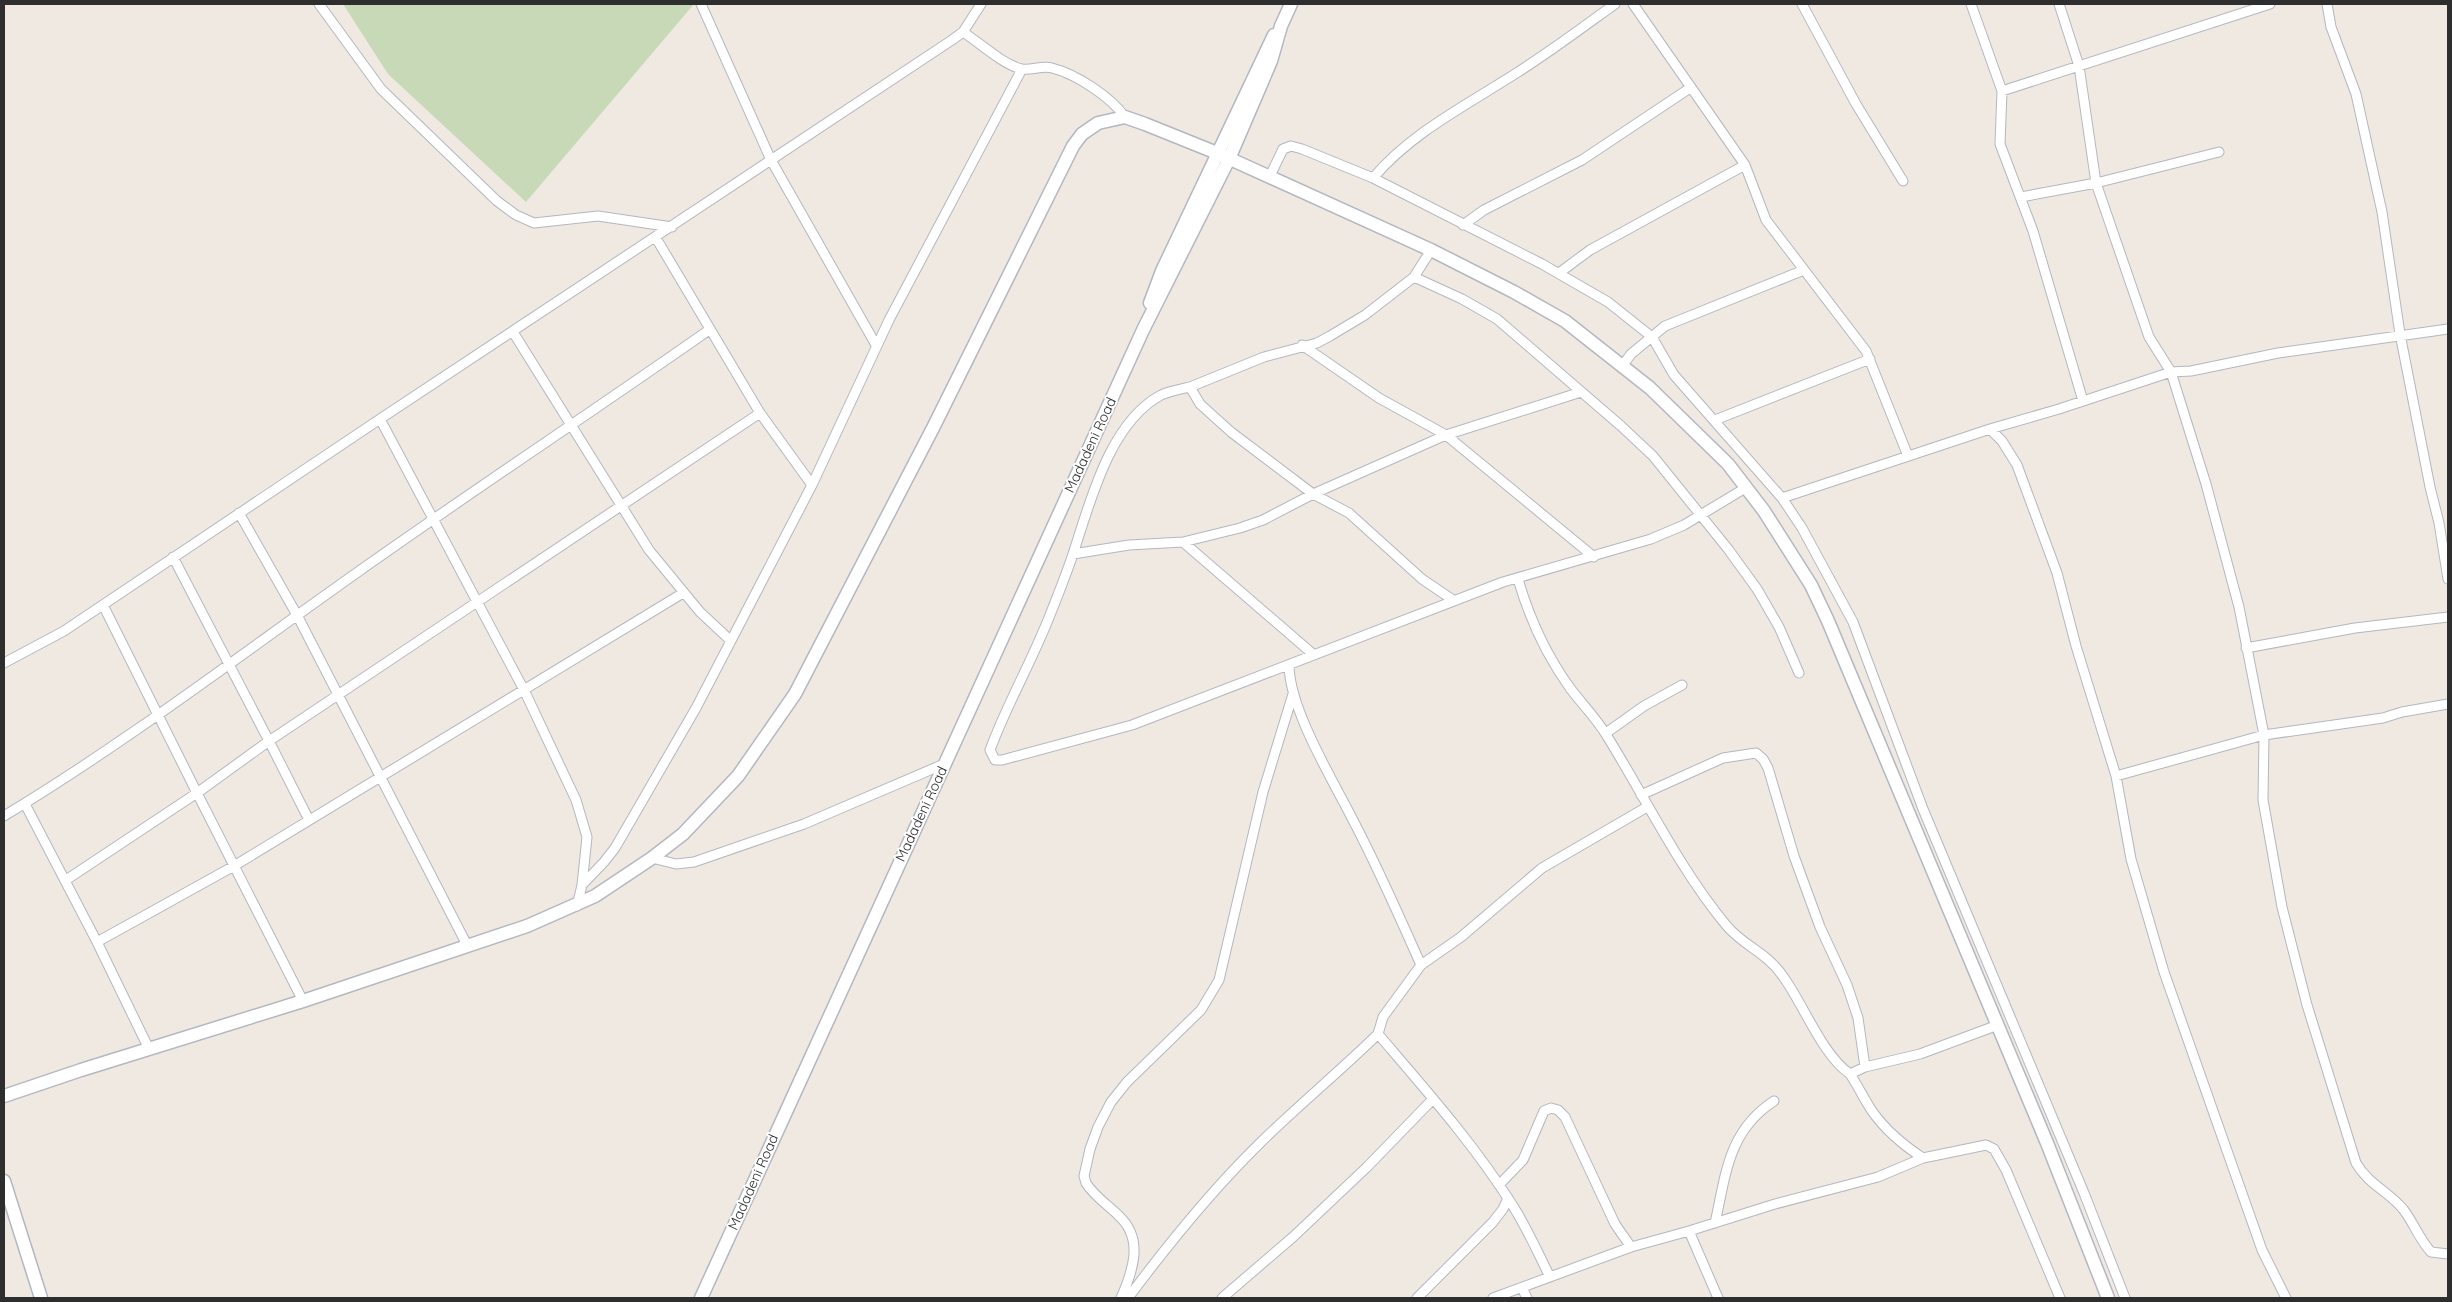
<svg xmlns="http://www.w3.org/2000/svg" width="2452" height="1302" viewBox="0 0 2452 1302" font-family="Quicksand,sans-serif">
	<rect width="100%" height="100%" fill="#efe9e1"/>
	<!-- cemetery -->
	<path fill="#c8d9b8" d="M343 4H694L526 202 388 74Z"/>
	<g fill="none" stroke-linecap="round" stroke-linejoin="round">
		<defs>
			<path id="street" d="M319 4 381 89 497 201 516 215 534 223 598 216 672 227
				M701 4 771 160 876 345
				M1633 4 1745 165 1766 220 1866 351 1908 456
				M1802 4 1856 104 1903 181
				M1971 4 2002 91 2000 144 2033 231 2083 401
				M2327 4 2331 27 2356 94 2382 212 2400 334 2430 487 2439 523 2448 579
				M963 32C980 43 1001 63 1021 69 1031 71 1042 65 1052 68 1076 74 1111 97 1125 117
				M2002 91 2270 4
				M2219 152 2096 183 2149 337 2171 372 2206 484 2239 607 2264 735 2263 800 2282 907 2307 1005 2356 1163C2369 1185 2388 1191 2403 1209 2414 1223 2419 1239 2431 1252L2448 1254
				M1269 178 1283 149 1291 146 1302 149 1373 178 1542 264 1608 302 1652 337 1674 375 1782 498 1802 528 1853 622 1923 809 2084 1193 2125 1298
				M1373 178C1412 132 1467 105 1518 72 1551 51 1583 27 1615 4
				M2021 197 2096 183 2079 66 2059 4
				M1463 225 1484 210 1582 160 1690 88
				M656 238 760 413 812 485
				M1431 250 1414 277 1365 315 1330 336 1317 343 1264 357 1190 387 1200 404 1231 432 1313 494 1349 513 1422 579 1453 600
				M1559 273 1590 250 1745 165
				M1414 277 1462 299 1497 319 1621 426 1653 456 1728 549 1757 589 1779 627 1799 673
				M513 332 649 550 700 612 730 640
				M1302 345 1379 398 1446 435 1594 557
				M1623 365 1631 354 1665 326 1804 270
				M1190 387C1181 389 1170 391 1161 395 1109 423 1090 503 1073 554 1066 575 1058 595 1050 615 1032 661 1007 704 990 750L995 760H1002L1132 725 1503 582 1651 539 1684 525 1747 487
				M380 419 524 690 576 800 587 837 582 885 577 906
				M1715 420 1870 359
				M1990 429 2002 441 2017 465 2057 573 2076 646 2116 776 2131 859 2164 972 2262 1250 2286 1298
				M1782 498 1990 429 2059 409 2171 372 2191 371 2278 353 2448 329
				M239 513 297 615 467 945
				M1183 542 1314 655
				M1073 554 1129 545 1183 542 1240 528 1263 520 1313 494 1446 435 1581 392
				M173 557 269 741 197 793 303 1001
				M1518 579C1529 617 1547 656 1570 688 1582 704 1597 719 1607 736 1646 799 1679 868 1726 925 1742 945 1766 952 1782 975 1803 1003 1822 1055 1850 1074L1865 1067 1920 1054 1998 1025
				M2246 648 2355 628 2448 617
				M4 663 64 631 380 419 952 40 963 32 981 4
				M1606 733 1644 706 1682 685
				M2116 776 2264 735 2383 718 2402 712 2448 704
				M1641 795 1723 758 1756 753 1763 759 1768 768 1794 856 1820 927 1847 985 1858 1018 1865 1067
				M25 804 97 942 149 1049
				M4 816C125 743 239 656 355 574 472 491 592 412 709 330
				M309 820 269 741 760 413
				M652 858 676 864 694 862 804 824 944 764
				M66 880 197 793 103 605
				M582 885 604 862 615 848 696 708 812 485 889 320 1022 69
				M97 942 234 866 683 593
				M1421 965 1461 937 1542 868 1647 807
				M1378 1034C1425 1089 1474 1144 1513 1206 1527 1228 1538 1253 1550 1277
				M1850 1074C1858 1086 1864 1099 1872 1111 1886 1131 1903 1145 1923 1158
				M1499 1185 1523 1160 1544 1111 1551 1108 1558 1110 1565 1117 1615 1224 1631 1247
				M1715 1223C1726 1174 1728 1131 1774 1101
				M1522 1288 1527 1298
				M1121 1298C1133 1271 1144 1239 1119 1216 1108 1205 1094 1196 1086 1183L1084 1176 1090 1149 1098 1127 1111 1102 1127 1082 1201 1010 1219 980 1263 792 1293 694
				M1128 1298C1169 1243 1212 1190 1261 1142 1299 1105 1340 1071 1378 1034L1383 1017 1421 965C1400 918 1379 870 1355 824 1334 782 1290 711 1289 666
				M1222 1298 1293 1237 1367 1167 1433 1099
				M1417 1298 1493 1222 1503 1209 1508 1198
				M1493 1298 1631 1247 1689 1231
				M1718 1298 1689 1231 1775 1204 1878 1177 1923 1158 1986 1145 1994 1149 2006 1170 2060 1298"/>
			<path id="secondary" d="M1150 303 1162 271 1274 35
				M4 1096 81 1070 303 1001 527 926 595 896 652 858 683 834 738 776 795 694 934 426 1073 146 1082 134 1098 123 1125 117 1145 124 1217 153 1431 250 1514 292 1565 321 1650 388 1728 464 1764 511 1811 585 1828 621 2047 1143 2108 1298
				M4 1181 41 1298
				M701 1298 1143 330 1229 159 1271 61 1281 26 1291 4"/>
		</defs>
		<!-- street casing -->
		<use href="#street" stroke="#b4b7c1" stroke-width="11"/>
		<!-- secondary casing -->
		<use href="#secondary" stroke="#b4b7c1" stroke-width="15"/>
		<!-- street -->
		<use href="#street" stroke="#fff" stroke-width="9"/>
		<!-- secondary -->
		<use href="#secondary" stroke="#fff" stroke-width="12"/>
	</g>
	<g text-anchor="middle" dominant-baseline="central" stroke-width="4" stroke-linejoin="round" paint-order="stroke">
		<!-- street labels -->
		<g font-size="14" fill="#2e2e2e" stroke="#fff">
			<text transform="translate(1090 445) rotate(-65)">Madadeni Road</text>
			<text transform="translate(921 814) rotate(-65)">Madadeni Road</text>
			<text transform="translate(753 1182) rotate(-66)">Madadeni Road</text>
		</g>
	</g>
	<!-- border -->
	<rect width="2452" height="1302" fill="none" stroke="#2e2e2e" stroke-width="10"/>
</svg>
